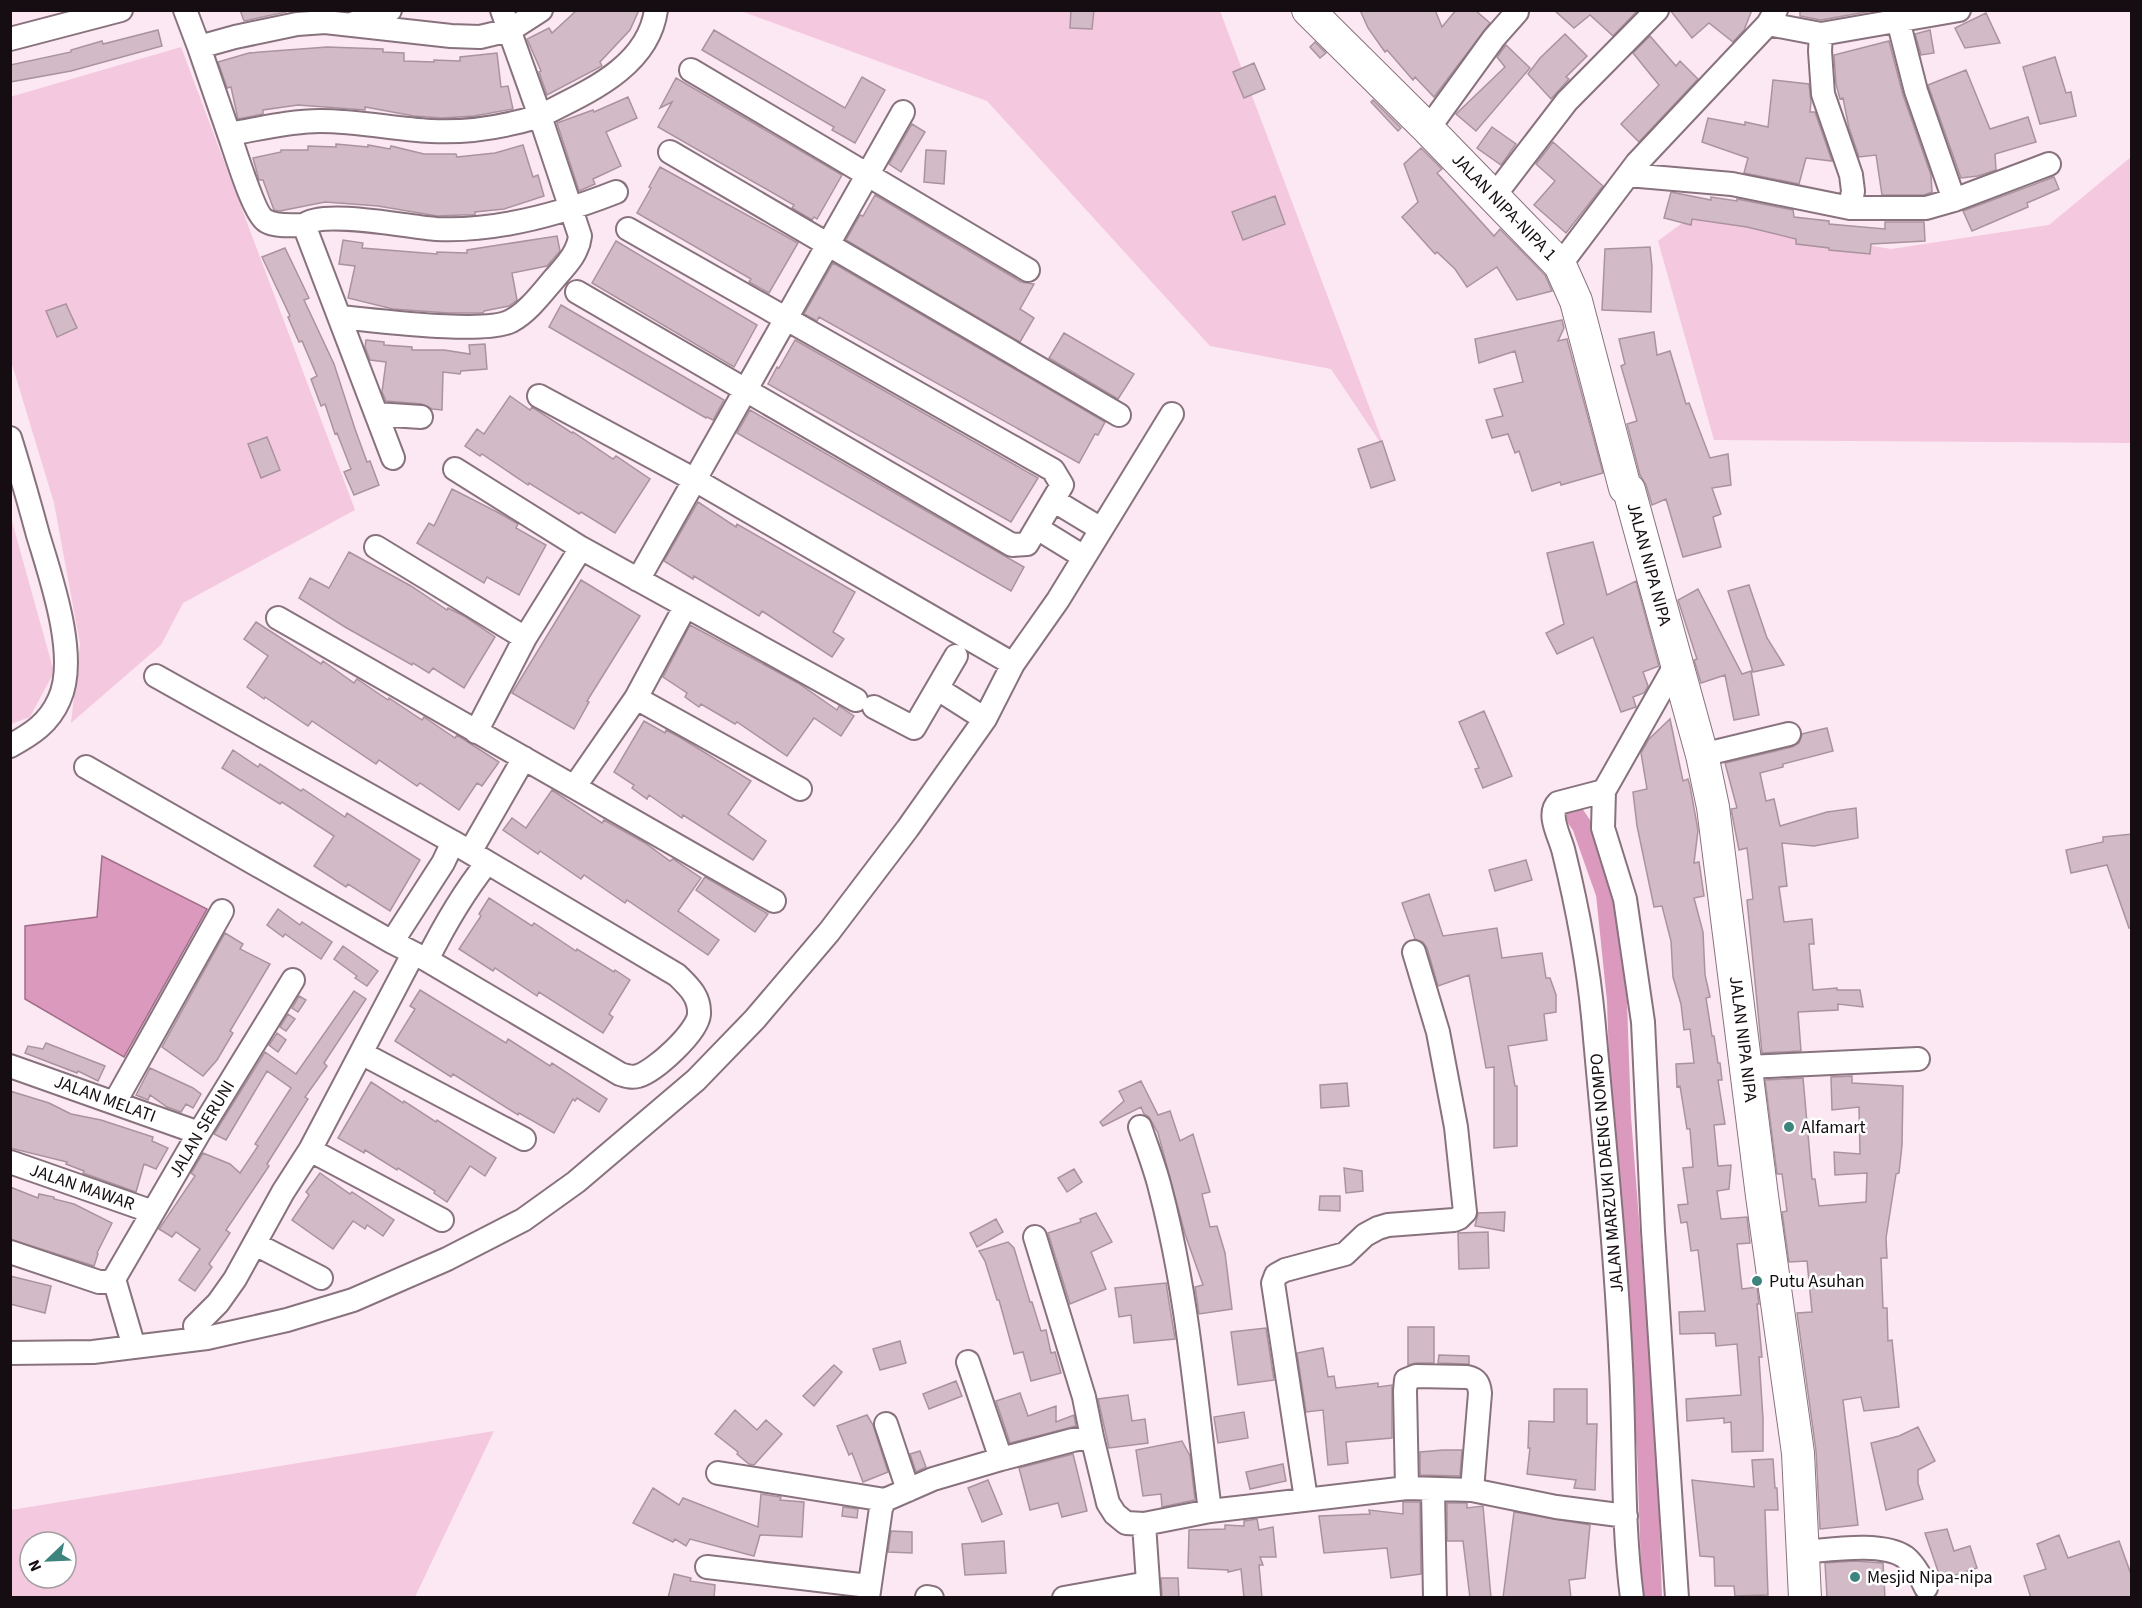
<svg xmlns="http://www.w3.org/2000/svg" width="2142" height="1608" viewBox="0 0 2142 1608" font-family="'Source Sans 3',sans-serif">
	<rect width="100%" height="100%" fill="#fce8f2"/>
	<!-- green -->
	<path fill="#f4c8df" fill-rule="evenodd" d="M741 11H1220L1386 451 1331 369 1210 346 987 101Z
		M181 47 355 510 183 603 161 645 71 723 80 644 54 503 11 361 10 97Z
		M2131 157V443L1714 440 1658 241 1693 215 1891 249 2049 225Z
		M11 518 54 672 30 717 11 724Z
		M494 1431 415 1597H11V1510ZM30 1542H66V1578H30Z"/>
	<!-- water -->
	<path fill="#db99bd" stroke="#a06f89" stroke-width="1.5" d="M102 856 207 909 124 1057 25 999V926L97 917Z"/>
	<g fill="none" stroke-linecap="round" stroke-linejoin="round">
		<!-- canal -->
		<path stroke="#db99bd" stroke-width="20" d="M1572 811 1582 826 1606 894 1617 1001 1621 1117 1647 1451 1652 1598"/>
	</g>
	<!-- building -->
	<path fill="#d2bac6" stroke="#aa939e" stroke-width="1.5" d="M240 10H286V12L244 21Z
		M577 10H639L630 30 600 62 602 66 547 95 539 72 541 71 527 39 549 28 552 33Z
		M1071 10H1094L1092 29 1070 28Z
		M1360 10H1435L1442 27 1456 10H1475L1490 23 1434 97 1415 77 1413 80 1387 50 1385 52 1368 28Z
		M1554 10H1638L1613 36 1590 15 1574 28Z
		M1670 10H1752L1744 30 1733 42 1709 23 1692 38Z
		M1800 10H1877L1821 20 1800 16Z
		M1986 13 2000 43 1965 48 1955 28Z
		M158 30 162 46 71 71 10 82V65L71 52V50L102 41 103 44Z
		M714 30 845 108 862 77 885 90 855 143 832 130 834 127 702 50Z
		M1930 30 1934 53 1921 55 1915 34Z
		M1565 34 1587 56 1566 77 1569 79 1551 99 1528 74 1540 58Z
		M1650 36 1676 66 1680 61 1698 79 1639 142 1621 124 1659 85 1633 53Z
		M1889 41 1903 95 1931 175 1932 192 1924 195H1882L1876 155 1859 157 1849 128 1843 98 1840 99 1836 84 1834 55Z
		M1315 42 1326 53 1320 58 1310 47Z
		M1506 45 1530 68 1476 131 1456 114 1505 67 1497 57Z
		M327 47 383 49V52L404 53V61L434 62V60L460 61V57L497 53 501 87 508 86 513 109 474 116 442 118 414 116 365 107V110L298 105 263 110V114L238 119 231 87 227 88 218 62 249 53Z
		M2055 57 2066 93 2071 92 2076 116 2040 124 2023 67Z
		M1254 63 1265 89 1244 98 1233 72Z
		M1966 70 1990 129 2028 117 2036 142 1995 154 1996 170 1978 176 1961 178 1928 85Z
		M676 78 842 175 817 219 814 217 812 220 792 208 794 205 658 127 672 102 660 108Z
		M1773 80 1809 84 1811 102 1810 112H1815L1832 161 1806 158 1799 184 1744 173 1748 158 1702 142 1708 118 1745 125V122L1768 127Z
		M628 97 637 118 606 132 621 166 593 179 595 184 579 191 557 123 593 110 594 112Z
		M1373 100 1401 128 1398 131 1371 102Z
		M912 124 925 132 901 172 889 164Z
		M1492 127 1516 144 1501 165 1477 148Z
		M1553 142 1603 186 1566 233 1534 205 1555 181 1536 164Z
		M336 144 368 147V145L390 149 391 146 424 154H456L457 157 495 153 523 145 533 177 538 175 544 196 504 209 475 212V215H461L437 216 378 206 325 202 280 211 274 210 263 180H259L253 158 281 152V150H308V146L336 147Z
		M1421 148 1442 169 1437 173 1494 236 1500 229 1545 275 1552 291 1517 300 1497 267 1467 287 1455 269 1437 252 1435 254 1402 217 1418 202 1404 164Z
		M926 150 946 151 944 184 924 182Z
		M660 167 798 243 769 293 749 282 751 279 637 213 651 188 649 187Z
		M2054 177 2059 189 2027 203 2028 207 1972 231 1963 211Z
		M1671 192 1711 200V197L1737 201V199L1793 210 1794 217 1829 221V224L1885 229V222H1924L1925 241 1871 244 1870 254 1829 250V248L1796 244V239L1747 227 1692 219 1691 225 1664 218Z
		M875 195 1021 282 1034 284 1020 309 1034 318 1020 342 846 240 860 215 863 216Z
		M1275 196 1285 224 1243 240 1232 212Z
		M557 236 560 251 547 266 512 273 517 300 509 306 484 311 483 313H448L393 309 348 298 355 266 339 264 343 240 363 243 362 248 437 254V252L467 253V250Z
		M616 241 757 325 734 367 592 283Z
		M1650 247 1652 267 1651 312 1602 310 1605 249Z
		M285 248 309 298 304 300 334 364 355 429 367 462 370 461 379 485 354 495 344 472 351 469 337 433 335 434 325 404 321 406 311 379 317 376 302 341 299 342 288 317 290 316 262 257Z
		M833 263 1105 422 1098 435 1095 434 1079 463 819 317 817 321 804 314Z
		M66 304 77 328 57 337 46 311Z
		M561 305 724 400 713 420 707 417 706 418 549 327Z
		M1562 320 1564 328 1558 341 1567 339 1603 473 1561 485 1560 482 1532 491 1519 451 1515 453 1508 434 1492 438 1486 420 1503 416 1494 389 1523 382 1515 351 1479 363 1475 339Z
		M1654 332 1657 355 1670 351 1686 404 1689 403 1710 458 1728 454 1731 485 1712 488 1721 514 1713 517 1721 547 1683 557 1666 499 1652 505 1646 485 1640 475 1627 424 1637 421 1621 366 1625 364 1619 339Z
		M1064 333 1134 374 1118 399 1049 358Z
		M366 340 384 342V345L412 347V350H444L470 354 469 345 485 344 487 369 461 371 460 374 443 372 442 410 432 409 422 404 386 401 382 392 386 362 370 360 365 347Z
		M795 340 1038 478 1011 522 768 384 777 367 779 368Z
		M510 396 530 410 532 407 572 433 573 432 613 459 616 456 650 479 615 533 581 512 579 514 529 483 528 485 482 454 480 456 465 446 477 429 484 434Z
		M750 410 1024 567 1011 591 737 433Z
		M267 437 280 470 261 478 248 444Z
		M1382 441 1395 480 1371 488 1358 449Z
		M452 489 499 513 518 524 516 528 546 545 519 595 487 577 484 583 417 543 429 523 434 526Z
		M698 502 736 527 737 524 855 592 833 632 844 639 832 657 762 611 759 616 694 576 693 579 664 561Z
		M1593 542 1607 595 1636 581 1659 666 1643 672 1648 686 1644 693 1633 697 1636 707 1621 712 1593 637 1557 654 1546 633 1564 624 1547 553Z
		M349 552 411 586 447 610 448 608 464 616 495 637 464 688 433 668 429 673 413 663 412 665 345 627 299 598 310 578 329 588Z
		M581 580 640 616 587 701 589 702 574 729 512 693Z
		M1749 585 1767 638 1784 665 1753 672 1728 591Z
		M1698 589 1742 674 1751 671 1759 715 1734 720 1725 675 1701 683 1694 660 1697 659 1678 600Z
		M256 622 321 664 323 661 354 683 357 679 388 700 389 698 422 720 424 717 455 738 457 735 499 762 482 786 477 783 459 810 420 783 417 786 379 760 376 764 312 721 308 726 265 697 264 699 247 687 268 656 244 639Z
		M690 625 798 683 837 710 839 706 854 716 841 736 814 718 787 756 737 722 735 724 701 704 699 707 685 697 687 693 663 677Z
		M1484 711 1512 776 1483 788 1475 769 1479 768 1459 722Z
		M1670 719 1683 781 1688 779 1690 786 1698 830 1694 863 1699 862 1704 896 1694 898 1703 932 1705 975 1710 997 1706 998 1712 1036H1714L1718 1063H1720L1722 1080H1718L1725 1124 1714 1125 1718 1166 1731 1165 1729 1189 1717 1191 1721 1219 1747 1217 1750 1243 1737 1244 1742 1289 1757 1287 1759 1304H1757L1762 1357H1759L1763 1419V1451L1732 1452 1731 1422 1724 1423V1418L1687 1421 1686 1399 1741 1395 1737 1344 1716 1346 1715 1333 1680 1334 1679 1312 1705 1311 1698 1250 1691 1251 1687 1222 1681 1223 1678 1205 1688 1204 1683 1168 1693 1167 1690 1129H1687L1680 1086 1677 1087 1676 1064 1694 1063 1690 1029 1684 1030 1681 1004 1673 977 1671 941 1662 906 1654 907 1637 826 1633 792 1647 789 1641 753 1649 739Z
		M644 721 665 733 666 730 681 738 751 781 728 814 766 841 753 860 683 815 682 818 649 795 647 799 632 788 634 785 614 772Z
		M1827 728 1833 751 1783 764V767L1760 773 1766 801 1774 799 1780 826 1827 812 1856 808 1858 838 1814 846 1782 843 1787 886 1779 887 1784 922 1812 919 1814 944H1809L1813 990 1837 988V990H1860L1863 1007 1838 1004V1010L1798 1012 1801 1051 1762 1053 1747 900 1753 899 1747 848 1739 850 1731 809 1737 808 1725 763 1792 747 1799 743 1802 734Z
		M233 750 258 767 260 764 301 791 303 789 345 817 347 813 420 860 390 911 348 884 346 887 314 866 334 836 282 802 280 804 222 768Z
		M552 790 602 823 604 820 645 843 670 861 673 859 701 878 678 911 719 940 708 955 627 900 625 903 584 875 581 879 540 851 538 854 503 830 512 818 526 828Z
		M2132 834V928H2129L2107 865 2071 873 2066 850 2103 842V837Z
		M1526 860 1532 880 1495 891 1489 870Z
		M705 877 768 914 755 932 696 890Z
		M1429 894 1443 936 1497 928 1502 958 1542 953 1546 978H1550L1556 995V1012L1544 1014 1547 1040 1508 1046 1515 1086H1517V1146L1494 1148V1067L1486 1068 1469 975 1438 986 1427 948 1423 942 1415 939 1402 903Z
		M489 898 532 926 534 923 576 951 577 949 614 972 615 970 630 980 609 1014 613 1017 603 1033 539 992 537 996 495 968 493 971 459 949 481 916 479 914Z
		M278 909 300 925 302 922 332 942 321 959 285 934 283 937 267 925Z
		M225 933 243 944 240 949 270 964 230 1031 233 1033 217 1060 203 1076 162 1047Z
		M343 946 378 971 367 986 355 978 357 976 334 959Z
		M420 990 506 1043 508 1039 550 1066 552 1063 607 1099 599 1112 577 1098 575 1101 573 1099 554 1133 519 1113 518 1115 453 1074 451 1077 395 1041 415 1009 410 1006Z
		M354 991 366 999 324 1063 327 1066 305 1097 308 1099 267 1164 269 1166 226 1230 230 1233 209 1264 212 1267 195 1291 179 1280 200 1249 176 1232 172 1237 159 1229 195 1176 191 1173 203 1153 230 1164 240 1173 258 1146 255 1144 291 1088 267 1071 226 1140 214 1134 265 1052 296 1074Z
		M299 996 306 1000 298 1012 292 1008Z
		M288 1014 295 1019 286 1031 280 1027Z
		M277 1033 286 1040 278 1052 269 1045Z
		M46 1043 105 1066 98 1081 78 1071 77 1073 25 1053 28 1046 43 1049Z
		M150 1068 193 1088 201 1094 193 1108 186 1104 181 1112 167 1107 150 1095 148 1100 136 1095Z
		M1852 1076V1083L1903 1086 1902 1145 1899 1173 1896 1174 1886 1238 1887 1258H1881L1883 1308H1887L1888 1341 1892 1340 1899 1407 1864 1411 1861 1397 1843 1400 1858 1525 1820 1529 1816 1451 1797 1313 1812 1312 1807 1261 1789 1262 1782 1212 1787 1211 1782 1174H1777L1765 1080 1803 1078 1812 1179H1815L1819 1206 1866 1202 1867 1173 1835 1175 1834 1152 1860 1154 1859 1107 1832 1110 1831 1077Z
		M1141 1081 1158 1115 1170 1111 1180 1141 1193 1134 1210 1192 1202 1194 1210 1227 1217 1226 1225 1253 1232 1309 1199 1314 1195 1287 1203 1285 1185 1234 1158 1133 1149 1117 1144 1114 1141 1107 1103 1126 1100 1122 1124 1101 1119 1091Z
		M371 1082 403 1103 404 1101 436 1122 437 1120 496 1158 485 1176 470 1166 447 1202 434 1193 435 1191 398 1168 397 1170 365 1150 364 1153 338 1138Z
		M1347 1083 1349 1106 1321 1108 1320 1085Z
		M10 1091 49 1103 71 1114 101 1120 153 1137 152 1141 168 1148 156 1169 144 1164 136 1192 83 1173 84 1171 66 1164 67 1162 10 1148Z
		M1344 1168 1362 1171 1363 1191 1346 1193Z
		M1074 1169 1082 1182 1067 1192 1058 1178Z
		M320 1173 350 1194 352 1192 394 1220 383 1236 367 1225 365 1229 353 1221 333 1249 292 1220 309 1195 306 1192Z
		M10 1187 38 1198 39 1194 54 1197V1199L74 1204 112 1223 97 1253 98 1254 94 1266 10 1239Z
		M1320 1196H1340V1211L1319 1210Z
		M1505 1212 1504 1231 1475 1226 1478 1213Z
		M1096 1213 1112 1242 1091 1252 1106 1289 1070 1304 1048 1233 1081 1222 1080 1219Z
		M996 1219 1003 1232 977 1247 970 1233Z
		M1488 1232 1489 1268 1459 1269 1458 1233Z
		M1008 1242 1014 1248 1030 1302H1032L1041 1331 1046 1330 1051 1353 1055 1352 1061 1373 1031 1381 1023 1352 1014 1354 999 1300H997L985 1261 979 1251Z
		M10 1276 51 1286 45 1313 10 1304Z
		M1166 1283 1175 1339 1134 1343 1131 1315 1119 1317 1115 1288Z
		M1408 1327H1434V1363H1416L1408 1365Z
		M1266 1328 1274 1380 1238 1385 1231 1332Z
		M900 1341 906 1363 880 1370 873 1349Z
		M1323 1348 1328 1377 1334 1376 1336 1388 1378 1383V1387L1392 1385V1438L1346 1442 1348 1463 1328 1465 1323 1410 1306 1412 1297 1353Z
		M1439 1355 1469 1356V1364L1438 1363Z
		M834 1365 842 1372 814 1406 803 1396Z
		M956 1381 962 1396 929 1409 923 1394Z
		M1554 1389H1587V1424H1597L1595 1490 1574 1488 1576 1480 1527 1474 1530 1448H1528L1529 1421 1554 1422Z
		M1020 1393 1028 1416 1056 1406V1422L1074 1415 1076 1426 1010 1443 996 1401Z
		M1128 1395 1132 1421 1145 1419 1148 1443 1109 1448 1098 1399Z
		M735 1410 757 1430 766 1420 782 1434 754 1465 749 1464 737 1454 738 1452 715 1434Z
		M1244 1412 1248 1438 1218 1443 1214 1417Z
		M867 1415 873 1425 888 1472 863 1482 852 1453 849 1455 837 1426Z
		M1918 1427 1935 1461 1918 1470V1483L1923 1499 1886 1510 1871 1443 1899 1436Z
		M1182 1441 1190 1456 1195 1500 1162 1507 1161 1494 1143 1496 1136 1450Z
		M1443 1450H1462L1460 1476 1420 1475V1452Z
		M920 1451 926 1467 916 1472 910 1454Z
		M1073 1454 1087 1511 1062 1517 1058 1503 1030 1510 1019 1468Z
		M1773 1459 1775 1488H1777L1778 1510H1765L1768 1595 1735 1596 1734 1586H1715L1714 1557 1700 1556 1692 1480 1754 1487 1752 1460Z
		M1283 1464 1286 1481 1250 1489 1246 1472Z
		M988 1480 1002 1514 982 1522 968 1488Z
		M653 1488 679 1505 683 1498 758 1527 761 1494 781 1497 780 1500 804 1502 802 1537 760 1535 754 1556 690 1539 686 1546 675 1539 673 1542 633 1523Z
		M1403 1502H1420L1421 1574 1391 1578 1387 1548 1324 1553 1319 1516 1370 1514 1369 1510 1403 1514Z
		M1447 1503H1467V1508L1483 1506 1491 1598H1470L1463 1541H1447Z
		M843 1507 858 1509 857 1518 842 1516Z
		M1514 1512 1590 1525 1585 1578 1569 1580 1571 1598H1503Z
		M1257 1519 1259 1530 1273 1527 1276 1557H1260L1263 1565H1259L1262 1598H1244L1241 1569 1228 1572V1570L1188 1568 1189 1530 1225 1529V1525L1244 1526V1521Z
		M1947 1529 1954 1551 1970 1546 1977 1568 1941 1580 1925 1533Z
		M891 1531 912 1532V1553L888 1552Z
		M2059 1535 2068 1558 2119 1541 2132 1577V1598H2031L2024 1576 2046 1569 2037 1544Z
		M1004 1541 1006 1573 965 1575 962 1544Z
		M1855 1561 1883 1563 1885 1598 1827 1597 1825 1563Z
		M674 1574 691 1578 690 1581 715 1585 714 1598H668Z
		M1161 1578H1178L1179 1598H1162Z"/>
	<g fill="none" stroke-linecap="round" stroke-linejoin="round">
		<defs>
			<path id="street" d="M185 10 199 47
				M1898 20 1916 91 1954 200 2049 164
				M354 23 390 10
				M1768 24 1821 34
				M10 39 121 10
				M691 70 1028 270
				M1428 129 1494 38 1517 12
				M229 134 199 47 235 37 297 24 325 22 451 36 480 37 510 30 541 10
				M670 152 1119 415
				M1628 175 1732 184 1850 208H1926L1954 200
				M1494 196 1567 101 1657 10
				M1850 208 1853 191 1851 175 1823 94 1820 51 1821 34 1959 10
				M304 225C292 225 277 227 266 221 254 215 235 150 229 134 259 129 290 121 320 121 358 121 394 129 431 131 468 133 504 127 540 116L502 10
				M1560 265 1637 163 1768 24 1776 10
				M577 292 1012 545 1027 544 1062 485 1053 470 628 229
				M340 317C374 320 485 335 511 321 528 312 542 293 554 279 565 266 578 254 580 236L540 116C585 93 648 68 656 10
				M539 396 695 480 1013 664
				M376 414 421 417
				M10 438C20 470 29 502 38 535 51 578 79 658 59 700 49 723 32 734 10 746
				M393 458 304 225C323 209 408 227 436 229 497 232 560 214 616 192
				M455 469 581 548 856 700
				M1053 500 1101 529
				M1037 528 1084 557
				M376 547 525 638
				M638 580 903 112
				M278 618 774 901
				M1676 664 1604 791 1603 828 1625 899 1643 1022 1653 1231 1677 1598
				M938 689 985 719
				M636 698 800 789
				M874 707 914 728 956 656
				M476 732 525 638 581 548
				M1702 755 1789 734
				M86 767 392 942 427 960 620 1074C626 1076 632 1078 638 1076 655 1071 698 1032 699 1014 700 996 688 986 677 975L453 842 156 676
				M575 786 636 698 685 607
				M1604 791 1558 803C1546 815 1561 838 1564 853 1578 910 1589 969 1594 1027 1604 1140 1616 1253 1621 1366 1625 1443 1622 1521 1632 1598
				M470 852 524 758
				M392 942 443 863 453 842
				M427 960C444 926 463 893 487 863
				M361 1053 524 1139
				M10 1066 199 1133
				M1746 1067 1918 1059
				M115 1102 222 911
				M1140 1127C1147 1147 1155 1168 1160 1188 1188 1294 1196 1403 1210 1511
				M310 1150 442 1220
				M10 1162 153 1212
				M1035 1237 1084 1397 1092 1437
				M255 1244 321 1278
				M10 1252 99 1282H107L114 1279
				M114 1279 199 1133 293 980
				M114 1279 134 1347
				M195 1326 218 1303 235 1279 283 1192 310 1150 413 954
				M10 1353 93 1352 207 1338 287 1320 353 1300 447 1259 523 1220 576 1182 696 1080 755 1019 829 932 908 828 985 719 1013 664 1058 600 1172 414
				M968 1362 1001 1459 1073 1440 1092 1437 1108 1503 1115 1514 1126 1523 1144 1524 1210 1511 1407 1488 1472 1490 1556 1507 1626 1516
				M886 1424 908 1490
				M718 1473 885 1500
				M1407 1488 1405 1391 1406 1380 1416 1376 1467 1377C1477 1379 1479 1384 1480 1393L1472 1490
				M1433 1489 1435 1598
				M1306 1499 1273 1283 1276 1275 1285 1270 1345 1254 1365 1235 1378 1228 1388 1225 1454 1220 1459 1218 1465 1212 1456 1127 1438 1032 1414 952
				M1144 1524 1149 1597
				M1803 1552C1829 1550 1882 1541 1905 1557 1914 1564 1921 1577 1926 1588
				M707 1567 869 1586
				M927 1597 932 1598
				M868 1598 881 1508 885 1500 933 1479 1001 1459
				M1064 1598 1148 1583"/>
			<path id="secondary" d="M1308 10 1428 129 1560 265 1576 301 1625 488 1629 490 1702 755 1713 807 1762 1196 1798 1453 1805 1598"/>
		</defs>
		<!-- street casing -->
		<use href="#street" stroke="#88727d" stroke-width="26"/>
		<!-- secondary casing -->
		<use href="#secondary" stroke="#88727d" stroke-width="34"/>
		<!-- street -->
		<use href="#street" stroke="#fff" stroke-width="22"/>
		<!-- secondary -->
		<use href="#secondary" stroke="#fff" stroke-width="32"/>
	</g>
	<!-- markers -->
	<g fill="#3d847e" stroke="#fff" stroke-width="2">
		<circle cx="1789" cy="1127" r="6"/>
		<circle cx="1757" cy="1281" r="6"/>
		<circle cx="1855" cy="1577" r="6"/>
	</g>
	<g text-anchor="middle" dominant-baseline="central" stroke-width="5" stroke-linejoin="round" paint-order="stroke">
		<!-- street labels -->
		<g font-size="18" fill="#150d11" stroke="#fff">
			<text transform="translate(1504 207) rotate(46)">JALAN NIPA-NIPA 1</text>
			<text transform="translate(1649 564) rotate(75)">JALAN NIPA NIPA</text>
			<text transform="translate(1743 1039) rotate(83)">JALAN NIPA NIPA</text>
			<text transform="translate(105 1099) rotate(20)">JALAN MELATI</text>
			<text transform="translate(202 1129) rotate(-59)">JALAN SERUNI</text>
			<text transform="translate(1607 1173) rotate(-95)">JALAN MARZUKI DAENG NOMPO</text>
			<text transform="translate(82 1187) rotate(19)">JALAN MAWAR</text>
		</g>
		<!-- poi labels -->
		<g font-size="18" fill="#150d11" stroke="#fff" text-anchor="start">
			<text x="1801" y="1127">Alfamart</text>
			<text x="1769" y="1281">Putu Asuhan</text>
			<text x="1867" y="1577">Mesjid Nipa-nipa</text>
		</g>
	</g>
	<!-- border -->
	<rect width="2142" height="1608" fill="none" stroke="#150d11" stroke-width="24"/>
	<!-- north arrow -->
	<g transform="translate(48 1560) rotate(247)"><circle r="28" fill="#ffffff" stroke="#a19ea0" stroke-width="1.5"/>
	<path d="M0-4.5L10 22L0 15L-10 22Z" fill="#3d847e"/>
	<text y="-9" font-size="16" font-weight="bold" text-anchor="middle" fill="#150d11">N</text>
	</g>
</svg>
